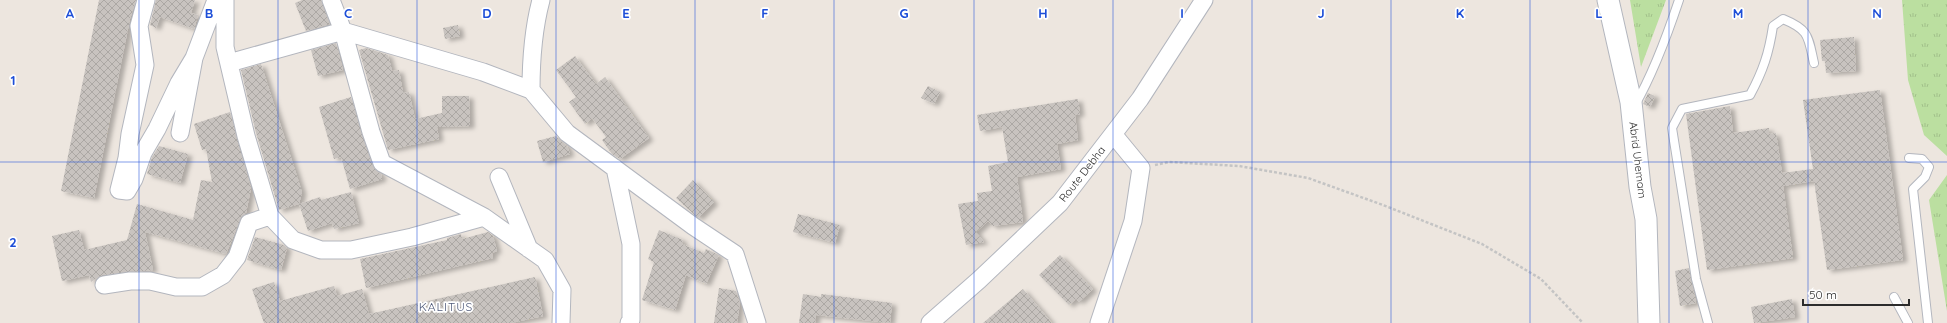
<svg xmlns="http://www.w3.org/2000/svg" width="1947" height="323" viewBox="0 0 1947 323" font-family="Quicksand,sans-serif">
	<defs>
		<pattern id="grass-tufts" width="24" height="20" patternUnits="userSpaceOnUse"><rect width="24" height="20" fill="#bbdfa0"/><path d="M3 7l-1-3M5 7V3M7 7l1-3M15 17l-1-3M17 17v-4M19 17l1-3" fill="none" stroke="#a1c08a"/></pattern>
		<pattern id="building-cross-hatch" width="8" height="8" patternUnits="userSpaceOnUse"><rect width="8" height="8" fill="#c8c3bf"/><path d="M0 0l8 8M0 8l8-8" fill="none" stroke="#aca8a4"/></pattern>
		<filter id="shadow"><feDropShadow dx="4.5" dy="2.5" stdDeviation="2" flood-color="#0004"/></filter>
	</defs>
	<rect width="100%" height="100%" fill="#ede6df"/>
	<!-- grass -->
	<path fill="url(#grass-tufts)" d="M1630 0H1666L1641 67Z
		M1902 0H1947V156L1924 135 1908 80Z
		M1947 175V311L1929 200Z"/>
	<!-- building -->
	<path fill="url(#building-cross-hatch)" filter="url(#shadow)" d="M99 0H136L130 19 94 198 61 191Z
		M156 0H195L191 13 198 15 194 29 160 17 156 28 150 25Z
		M302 0H321L330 24 306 31 295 3Z
		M458 25 460 36 445 39 443 28Z
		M1854 37 1856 71 1826 73 1825 61H1822L1820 40Z
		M336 43 343 70 318 76 311 50Z
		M366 48 388 55 392 71 399 70 403 93 409 92 415 119 442 113V96H469L470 126 437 127 439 139 388 150 359 50Z
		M575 56 596 84 605 77 649 138 620 159 612 154 602 140 606 137 592 118 585 124 569 102 576 97 556 70Z
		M261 64 302 192 299 204 320 197 321 200 351 192 359 223 334 229 332 223 308 231 299 204 279 210 256 133 241 70Z
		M928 86 940 92 934 104 921 98Z
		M1880 90 1903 260 1827 270 1814 181 1783 186 1793 258 1707 270 1686 114 1730 106 1733 133 1769 128V134L1776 133 1782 173 1813 169 1803 100Z
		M1648 93 1655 96 1650 107 1643 104Z
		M351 97 373 166 381 174 382 179 350 189 341 157 334 159 319 107Z
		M1078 99 1080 114 1075 115 1078 140 1057 144 1061 169 1017 177 1023 222 993 226 988 221 976 232 984 242 966 245 958 204 978 201 977 193 992 191 988 166 1008 162 1002 127 980 131 977 115Z
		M230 112 251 188 246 213 240 220 226 254 145 232 153 270 102 275 91 282 89 275 62 281 52 236 79 230 84 250 127 240 137 204 193 220 201 180 212 182 206 149 202 150 194 124Z
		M556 136 567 146 570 154 543 162 537 141Z
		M159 146 188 154 180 183 147 174 152 157Z
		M693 180 714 202 698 218 676 198Z
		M798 214 840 225 835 243 793 232Z
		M659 230 683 240 682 244 704 253 706 249 719 255 706 284 686 275 675 310 642 300 654 262 648 259Z
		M488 232 493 236 497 251 492 253 493 258 366 288 360 259 447 240V238L461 234 462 239Z
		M255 237 284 245 287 248 281 270 247 260Z
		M1060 255 1093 289 1079 302 1076 299 1069 305 1039 275Z
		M1689 268 1696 303 1680 306 1675 271Z
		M535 277 543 316 511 323H264L252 289 274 282 280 301 334 286 337 296 362 289 369 314Z
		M719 288 736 291 740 303 737 323H714Z
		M1023 289 1052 323H983Z
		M803 294 821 297V294L892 303 890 323 816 315 815 323H799Z
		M1792 299 1795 317 1754 323 1751 307Z"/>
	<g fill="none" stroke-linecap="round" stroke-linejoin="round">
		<defs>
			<path id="service" d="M1635 105C1654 72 1667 36 1679 0
				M1909 158 1922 159 1929 167 1925 177 1913 189 1928 323
				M1894 297 1908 323
				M1708 323 1696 279 1672 128 1682 109 1750 95C1763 71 1769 53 1773 26L1783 19C1810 30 1808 37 1814 63"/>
			<path id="minor" d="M146 0 139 26 145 65 130 134 127 158 119 190 127 191 134 179 143 153 157 129 179 83 194 58
				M225 0V47L246 136 270 216 293 240 321 250H351L412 237 484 217
				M331 0 343 31 483 72 531 90 567 133 693 226 735 254 757 323
				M229 63 343 31 371 132 382 163 484 217 545 260 562 290 561 323
				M531 90C531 60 533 30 541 0
				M180 133 194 58 216 0
				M615 168 631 244V320L629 323
				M499 177 529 249
				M104 285 130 281H150L176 287H202L223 275 237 257 249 223 270 216
				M930 323 979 280 1060 203 1140 99 1204 0
				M1099 323 1133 221 1141 168 1113 134"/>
			<path id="tertiary" d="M1608 0 1631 102 1640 187 1646 219 1649 323"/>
		</defs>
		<!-- service casing -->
		<use href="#service" stroke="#b3b6be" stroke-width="10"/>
		<!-- minor casing -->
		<use href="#minor" stroke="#b3b6be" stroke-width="19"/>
		<!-- tertiary casing -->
		<use href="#tertiary" stroke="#b3b6be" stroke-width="23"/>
		<!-- path -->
		<path stroke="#c4c4c4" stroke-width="2.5" stroke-dasharray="3 2" stroke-linecap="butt" d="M1155 165 1169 162 1239 166 1308 178 1383 205 1482 244 1541 279 1583 323"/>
		<!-- service -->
		<use href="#service" stroke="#fff" stroke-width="8"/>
		<!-- minor -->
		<use href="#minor" stroke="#fff" stroke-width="17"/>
		<!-- tertiary -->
		<use href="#tertiary" stroke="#fff" stroke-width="21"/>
	</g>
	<!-- grid -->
	<path fill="none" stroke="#1d4ed8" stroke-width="1" stroke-opacity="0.55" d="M139 0V323M278 0V323M417 0V323M556 0V323M695 0V323M834 0V323M974 0V323M1113 0V323M1252 0V323M1391 0V323M1530 0V323M1669 0V323M1808 0V323M0 162H1947"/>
	<g text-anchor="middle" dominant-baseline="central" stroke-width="3.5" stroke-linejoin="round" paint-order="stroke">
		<!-- street labels -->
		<g font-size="11" fill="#2c2c2c" stroke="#fff">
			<text transform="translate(1638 160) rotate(83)">Abrid Uhemam</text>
			<text transform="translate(1082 174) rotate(-52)">Route Debha</text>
		</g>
		<!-- neighbourhood labels -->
		<g font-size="12" letter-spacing="1" fill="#4f5a7a" stroke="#fff">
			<text x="446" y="306">KALITUS</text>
		</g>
	</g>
	<g font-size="13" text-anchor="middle" font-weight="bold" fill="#1d4ed8" stroke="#fff" stroke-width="3.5" stroke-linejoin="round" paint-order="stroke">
		<text x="70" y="18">A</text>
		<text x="209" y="18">B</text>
		<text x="348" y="18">C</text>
		<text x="487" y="18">D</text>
		<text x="626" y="18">E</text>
		<text x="765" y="18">F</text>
		<text x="904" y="18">G</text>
		<text x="1043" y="18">H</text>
		<text x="1182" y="18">I</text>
		<text x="1321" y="18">J</text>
		<text x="1460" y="18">K</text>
		<text x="1599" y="18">L</text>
		<text x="1738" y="18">M</text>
		<text x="1877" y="18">N</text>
		<text x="13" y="85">1</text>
		<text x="13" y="247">2</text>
	</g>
	<!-- scale -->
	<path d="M1803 299v6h106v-6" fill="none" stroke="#2c2c2c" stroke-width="2"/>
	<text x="1809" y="299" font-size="12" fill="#2c2c2c" stroke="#ffffff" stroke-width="3" paint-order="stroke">50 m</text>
</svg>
